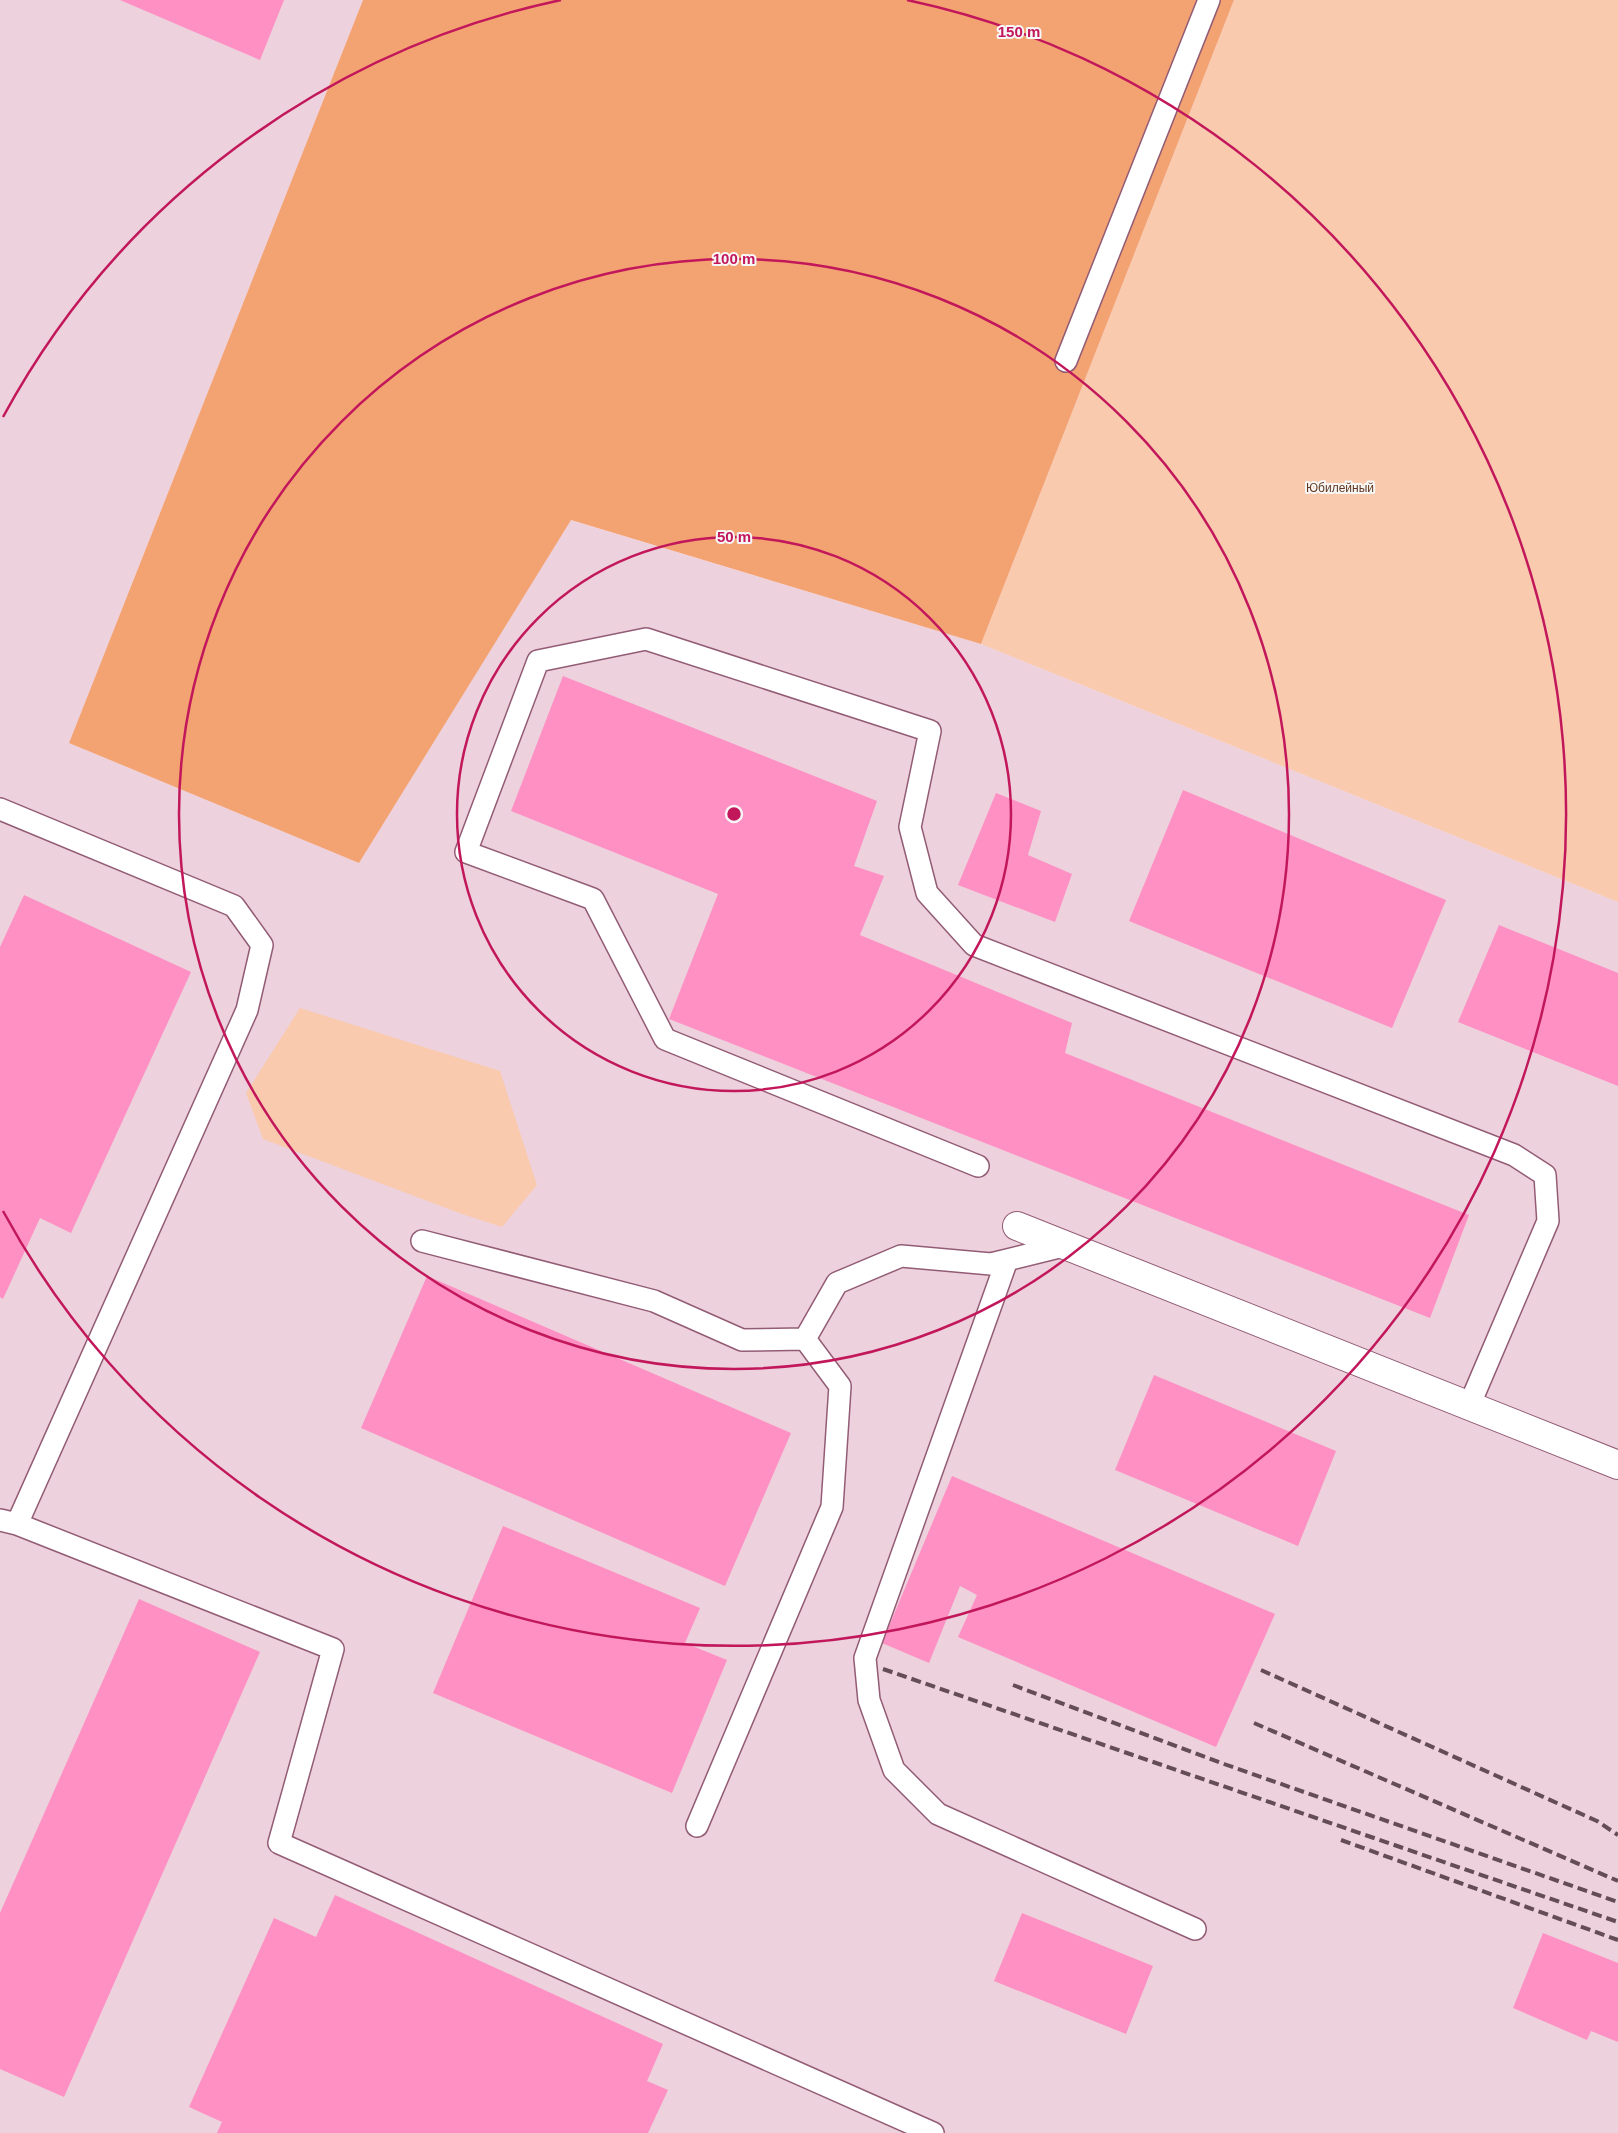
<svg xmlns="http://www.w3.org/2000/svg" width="1618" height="2133" viewBox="0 0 1618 2133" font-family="Helvetica,sans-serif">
	<rect width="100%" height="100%" fill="#fbe2ec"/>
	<!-- built -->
	<path fill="#edd1dd" d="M0 0H363L69 743 359 863 570 520 981 644 1618 902V2133H0Z"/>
	<!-- green -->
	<path fill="#f9caae" d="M1234 0H1618V902L981 644Z
		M300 1008 500 1071 537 1185 502 1227 462 1214 263 1139 246 1093Z"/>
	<!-- forest -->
	<path fill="#f3a372" d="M363 0H1234L981 644 571 520 359 863 69 743Z"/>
	<!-- building -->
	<path fill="#fe90c3" d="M120 0H284L260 60Z
		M563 676 877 801 854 866 884 876 860 935 1072 1023 1065 1053 1469 1215 1430 1318 669 1019 718 894 511 811Z
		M1183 790 1446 900 1392 1028 1129 921Z
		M996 793 1041 811 1028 855 1072 874 1055 922 958 885Z
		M24 895 191 972 71 1233 40 1218 3 1299 0 1297V947Z
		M1499 925 1618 973V1086L1458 1022Z
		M427 1276 791 1433 725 1586 361 1428Z
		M1154 1375 1336 1451 1298 1546 1115 1470Z
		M952 1476 1275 1614 1216 1747 958 1637 977 1595 960 1586 929 1663 882 1643Z
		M503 1526 700 1608 685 1643 727 1660 672 1793 433 1693Z
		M139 1599 260 1652 64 2097 0 2069V1913Z
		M335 1895 663 2044 647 2081 668 2090 648 2133H217L222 2122 189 2107 274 1918 316 1937Z
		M1022 1913 1153 1966 1126 2034 994 1981Z
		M1543 1933 1618 1963V2042L1591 2031 1587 2040 1513 2008Z"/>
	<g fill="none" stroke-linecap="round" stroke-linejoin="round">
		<defs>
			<path id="service" d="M1066 361 1209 0
				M0 809 234 906 262 945 247 1010 17 1524
				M978 1166 665 1039 593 899 466 852 538 661 646 639 930 731 910 827 927 893 974 945 1514 1155 1545 1175 1548 1221 1469 1406
				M422 1241 654 1301 742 1340 805 1339 837 1283 901 1256 991 1264 1067 1245
				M1007 1260 865 1658 869 1700 894 1770 938 1814 1195 1929
				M0 1520 17 1524 333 1649 279 1843 933 2133
				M697 1826 832 1507 840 1386 805 1339"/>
			<path id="minor" d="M1017 1226 1618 1465"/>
		</defs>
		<!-- service casing -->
		<use href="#service" stroke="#935c75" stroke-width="24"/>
		<!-- minor casing -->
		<use href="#minor" stroke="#935c75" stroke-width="30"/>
		<!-- service -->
		<use href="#service" stroke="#fff" stroke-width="21"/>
		<!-- minor -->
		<use href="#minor" stroke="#fff" stroke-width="28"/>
		<!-- rail -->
		<path stroke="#644d57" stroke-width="4" stroke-dasharray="10 5" stroke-linecap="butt" d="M883 1669 1618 1922
			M1261 1670 1597 1821 1618 1835
			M1013 1685 1224 1764 1618 1902
			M1254 1723 1618 1881
			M1341 1840 1618 1940"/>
	</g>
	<!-- distance rings -->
	<g fill="none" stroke="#c2185b" stroke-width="2.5">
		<circle cx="734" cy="814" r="277"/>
		<circle cx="734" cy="814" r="555"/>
		<path d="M3 417A832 832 0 0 1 561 0M907 0A832 832 0 1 1 3 1211"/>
	</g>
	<g text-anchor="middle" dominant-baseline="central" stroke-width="4" stroke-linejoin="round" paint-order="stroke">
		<!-- park labels -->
		<g font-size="12" fill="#61381f" stroke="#f7f7f7">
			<text x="1340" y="488">Юбилейный</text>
		</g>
	</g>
	<circle cx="734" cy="814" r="8" fill="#c2185b" stroke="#f7f7f7" stroke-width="2.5"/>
	<g font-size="15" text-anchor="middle" font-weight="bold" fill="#c2185b" stroke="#f7f7f7" stroke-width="4" stroke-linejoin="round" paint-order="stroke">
		<text x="1019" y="37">150 m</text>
		<text x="734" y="264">100 m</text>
		<text x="734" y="542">50 m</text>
	</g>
</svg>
